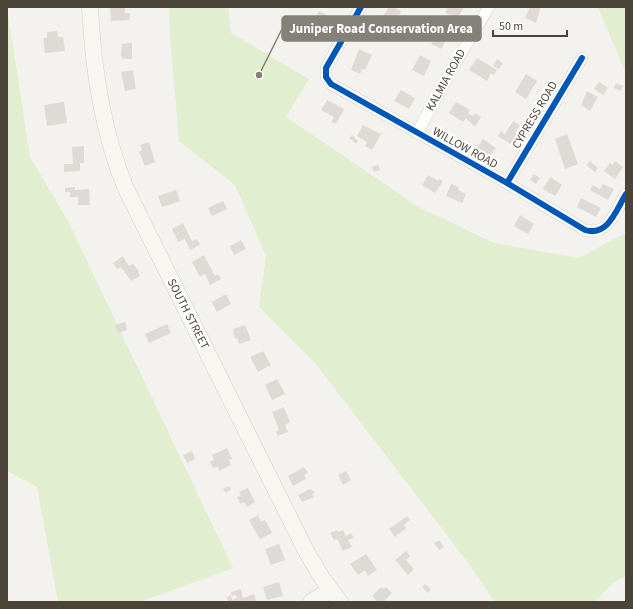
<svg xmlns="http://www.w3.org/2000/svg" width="633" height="609" viewBox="0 0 633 609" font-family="'Source Sans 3',sans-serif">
	<rect width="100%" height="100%" fill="#f4f2ee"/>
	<!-- green -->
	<path fill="#e1eecf" d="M7 7 30 157 68 221 233 568 140 602H58L37 487 7 471Z
		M169 7H228L231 33 309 79 286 117 419 207 494 243 579 258 626 233V576L613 583 595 602H495L466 560 315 363 259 307 266 256 235 185 179 141 170 35Z
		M598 7H626V74Z"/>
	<!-- building -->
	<path fill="#dedbd6" d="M110 7H125V13H130V20L111 21Z
		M389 7H393L401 11 394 23 383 16Z
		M448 7H464L457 19 445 12Z
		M530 7H541L536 23 525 18Z
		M319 11 334 19 329 30 324 27 319 36 310 31Z
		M435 16 443 21 441 25 433 21Z
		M57 31 58 37H63L65 51 45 53 43 38H47V32Z
		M436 34 446 39 442 49 431 44Z
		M132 43V59H123L121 56 122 44Z
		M359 49 372 55 365 70 362 69 360 74 351 70Z
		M420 55 431 61 424 76 412 70Z
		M477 58 497 70 494 75 491 73 487 81 469 70Z
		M497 59 503 63 499 69 493 66Z
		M133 70 136 89 125 91 121 72Z
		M526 74 537 81 526 99 515 92Z
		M599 82 608 88 603 95 594 89Z
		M616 83 623 86 621 91 614 88Z
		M401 90 415 98 409 109 394 101Z
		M587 91 598 97 590 111 581 105Z
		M327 100 344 109 336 124 331 122 334 117 321 110Z
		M64 102 67 123 47 126 44 105Z
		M456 102 470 110 468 113 473 116 475 113 481 117 475 127 466 118 463 122 449 113Z
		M513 121 520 125 515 132 519 135 511 144 498 136 501 131 505 134Z
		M363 125 381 134 372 150 365 146 367 142 357 136Z
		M567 134 578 164 565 169 555 139Z
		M352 135 358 141 356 144 349 138Z
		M483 139 496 148 490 156 477 148Z
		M149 142 155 162 145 166 139 152 142 150 140 145Z
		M84 146V163H80V171L64 172V164H73L72 147Z
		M590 161 598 168 595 172 586 165Z
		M615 161 623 167 615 179 604 171 610 163 613 165Z
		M378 165 380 170 374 172 372 167Z
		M534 174 540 178 536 184 530 180Z
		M428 175 438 181 439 179 443 181 435 193 422 185Z
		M550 177 562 185 555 196 543 189Z
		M451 184 459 187 458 190 466 194 462 203 446 196Z
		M603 184 614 189 608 200 590 190 593 185 600 189Z
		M75 187V190L89 189 90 205H78V197H70V192H65V188Z
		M176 190 180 201 162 207 158 196Z
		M581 198 601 208 596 217 577 207Z
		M223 201 227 209 212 216 208 208Z
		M520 215 534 224 528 234 514 226Z
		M183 223 192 241 197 239 200 245 190 250 185 239 178 242 172 229Z
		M241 240 246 249 234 255 230 246Z
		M204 255 215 276 218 274 221 279 210 285 205 274 200 277 192 262Z
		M123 256 129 266 133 264 139 271 138 272 140 276 131 281 121 267 117 269 113 263Z
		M226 294 231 304 217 312 212 302Z
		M125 322 127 330 118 333 115 325Z
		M167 324 171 333 149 343 145 334Z
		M245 325 251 340 239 344 237 338 235 339 233 329Z
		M263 351 271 365 258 372 250 357Z
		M277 379 285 394 272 400 265 385Z
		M284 407 290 422 285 425 288 432 278 436 276 431 279 430 272 412Z
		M227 448 232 459 229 460 231 465 219 471 218 467 213 468 210 462 214 460 212 455Z
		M192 451 195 459 187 463 183 455Z
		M304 467 308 473 304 475 306 479 293 486 288 476Z
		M346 471 351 480 343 485 338 475Z
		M229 486 231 490 226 493 223 489Z
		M248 488 255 502 247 507 244 502 240 504 237 497 241 496 239 492Z
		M310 489 315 492 312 494 314 497 302 502 298 495Z
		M258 515 261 522 265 520 272 533 260 539 249 520Z
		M407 516 410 520 404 525 406 528 395 537 389 529Z
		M337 530 338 532 343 530 346 536 351 533 354 538 348 540 352 547 343 551 337 539 334 540 330 533Z
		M439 540 444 547 439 550 434 543Z
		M279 544 285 560 271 565 265 549Z
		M406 551 410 556 406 560 414 569 408 575 395 560Z
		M366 554 377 570 368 576 365 570 358 575 350 564Z
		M279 582 283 596 267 600 263 587Z
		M425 584 431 589 428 593 422 587Z
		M381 587 383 589 386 587 392 593 385 600 386 602H377L372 596Z
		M241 589 243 598 254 594 256 602H228L227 597 231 595 232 600 237 598 236 595 232 596 231 592Z"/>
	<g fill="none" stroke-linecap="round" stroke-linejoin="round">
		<defs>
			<path id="minor" d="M361 7 326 68V77L331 84 507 183 585 230C608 237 616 210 626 194
				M417 133 453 67 489 7
				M507 183 582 58"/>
			<path id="secondary" d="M90 7C93 70 102 131 126 189L306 551 322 578 340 602
				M311 602 330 590"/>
		</defs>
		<!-- minor casing -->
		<use href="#minor" stroke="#d2d0cb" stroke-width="12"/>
		<!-- secondary casing -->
		<use href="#secondary" stroke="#d3cfc5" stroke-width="17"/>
		<!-- minor -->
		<use href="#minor" stroke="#fdfdfc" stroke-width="11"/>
		<!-- secondary -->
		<use href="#secondary" stroke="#f7f6f1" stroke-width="16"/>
		<defs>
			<path id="cycleway" d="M361 7 326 68V77L331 84 507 183 585 230C608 237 616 210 626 194
				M507 183 582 58"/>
		</defs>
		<!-- cycleway casing -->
		<use href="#cycleway" stroke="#fff" stroke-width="8"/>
		<!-- cycleway -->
		<use href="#cycleway" stroke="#0057b8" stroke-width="6"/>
	</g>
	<g text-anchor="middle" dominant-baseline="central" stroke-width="4" stroke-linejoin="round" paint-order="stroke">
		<!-- street labels -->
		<g font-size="12" fill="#4b4439" stroke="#fff">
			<text transform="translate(446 80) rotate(-61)">KALMIA ROAD</text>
			<text transform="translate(535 115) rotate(-59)">CYPRESS ROAD</text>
			<text transform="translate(465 148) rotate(29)">WILLOW ROAD</text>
			<text transform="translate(188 314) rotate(63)">SOUTH STREET</text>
		</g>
	</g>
	<!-- callouts -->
	<path fill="none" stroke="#868178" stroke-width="1.5" d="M259 75L282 29"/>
	<circle fill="#868178" stroke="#fff" stroke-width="1.5" cx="259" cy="75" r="4"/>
	<rect fill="#868178" stroke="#868178" stroke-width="1.5" x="282" y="16" width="199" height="25" rx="4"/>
	<g font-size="13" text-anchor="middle" font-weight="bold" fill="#fff">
		<text x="381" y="33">Juniper Road Conservation Area</text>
	</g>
	<!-- border -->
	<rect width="633" height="609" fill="none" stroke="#4b4439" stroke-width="16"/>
	<!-- scale -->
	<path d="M493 30v6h74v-6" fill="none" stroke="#4b4439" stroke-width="2"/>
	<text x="499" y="30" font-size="12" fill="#4b4439" stroke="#ffffff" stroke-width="3" paint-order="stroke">50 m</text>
</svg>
